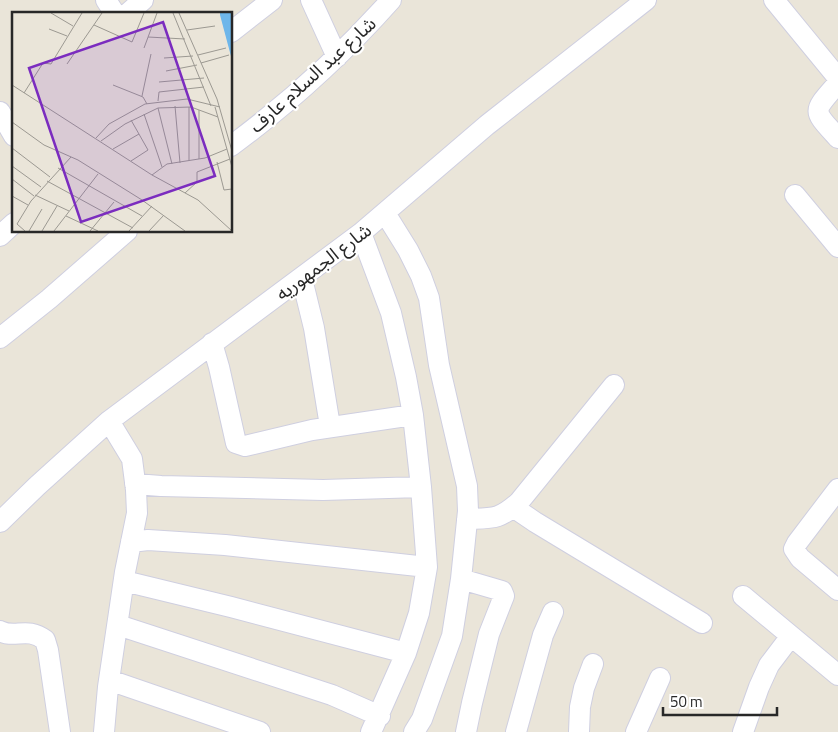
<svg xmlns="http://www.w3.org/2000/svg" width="838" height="732" viewBox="0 0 838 732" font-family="'Titillium Web','Noto Sans Arabic',sans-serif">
	<rect width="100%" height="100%" fill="#eae5d9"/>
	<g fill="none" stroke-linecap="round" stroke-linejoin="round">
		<defs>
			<path id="minor" d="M106 0 115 14
				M311 0 337 57
				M774 0 838 78
				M127 14 143 0
				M231 32 272 0
				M838 83C812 113 812 109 838 138
				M0 112 14 136
				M231 146C289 103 343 54 391 0
				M795 195 838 247
				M385 213 408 250 421 276 429 298 439 365 467 486 468 511 461 579 452 636 422 719 414 732
				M361 233 391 313 406 377 413 415 421 487 427 567 419 613 406 653 371 732
				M0 236 14 223
				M302 279 314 328 330 426
				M0 338 49 299 127 231
				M212 343 219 367 236 443 245 446 312 430 413 415
				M135 484 161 486 323 490 421 487
				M838 489 797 543 794 549 800 558 838 590
				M513 507 535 522 702 623
				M467 519C493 518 499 520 519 502L614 385
				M0 522 37 486 109 421 361 233 487 125 646 0
				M131 542 148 540 225 545 427 567
				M461 579 502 591 504 596 489 634 472 703 466 732
				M124 581 231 607 406 653
				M743 596 838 675
				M118 625 332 695 380 716
				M0 631C15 639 27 626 45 640L48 650 60 732
				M109 680 260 732
				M104 732 108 687 125 572 137 513 136 490 132 459 109 421
				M516 732 543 635 553 612
				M579 732 580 707 584 688 593 664
				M636 732 660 678
				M743 732 759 687 769 665 791 636"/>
		</defs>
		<!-- minor casing -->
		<use href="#minor" stroke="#cfcfe0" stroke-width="22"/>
		<!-- minor -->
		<use href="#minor" stroke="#fff" stroke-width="20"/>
	</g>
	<g text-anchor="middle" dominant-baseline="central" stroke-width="4.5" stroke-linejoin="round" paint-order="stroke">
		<!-- street labels -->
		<g font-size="19" fill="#282828" stroke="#fff">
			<text transform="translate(312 74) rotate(-42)">شارع عبد السلام عارف</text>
			<text transform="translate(323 261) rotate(-37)">شارع الجمهوريه</text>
		</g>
	</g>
	<!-- overview -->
	<g transform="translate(12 12)">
		<rect width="220" height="220" fill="#eae5d9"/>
		<path d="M208 1H220V48L208 3Z" fill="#6eb6ea"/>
		<path fill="none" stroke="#9c9992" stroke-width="1" d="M39 1 61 14M161 1 199 94M167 1 205 87 220 139M82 13 120 30 132 1M37 17 55 24M175 18 203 14M136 25 173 27M132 36 145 1M186 43 214 36M152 46 181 44M189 51 217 43M55 52 90 1M154 59 185 53M147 70 192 66M0 73 140 163 186 188 220 219M101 73 131 85 135 92M12 81 31 51 39 52 70 1M130 84 139 42M146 89 147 80 192 75M163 94 168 151M177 95V149M203 95 220 155M146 96 160 152M187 98V147M132 102 150 155M0 110 32 133 66 148 130 188 173 219M84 126 97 112 133 92 175 87 208 95M89 129 113 112 146 96 179 95 206 105M0 136 38 165M101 137 127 122M119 149 136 138 119 108M205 150 212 178 220 177M0 154 29 175M46 156 130 204M140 163 155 152 193 146 215 137M0 167 22 184M35 169 121 216M173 181 185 170V160L218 147M23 183 57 199M0 184 16 193M54 204 86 219M13 219 5 212 19 189 59 145M17 219 30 197M30 219 45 194M42 219 86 162M78 219 102 190M117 219 140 194M137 219 152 203"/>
		<path fill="#7b2cbf" fill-opacity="0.15" stroke="#7b2cbf" stroke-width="2.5" d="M151 10 203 164 69 210 17 56Z"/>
		<rect width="220" height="220" fill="none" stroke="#282828" stroke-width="2.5"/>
	</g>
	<!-- scale -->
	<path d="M663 707v8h114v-8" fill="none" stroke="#282828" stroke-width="2.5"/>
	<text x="670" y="707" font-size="15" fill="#282828" stroke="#ffffff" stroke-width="4" paint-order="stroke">50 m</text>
</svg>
